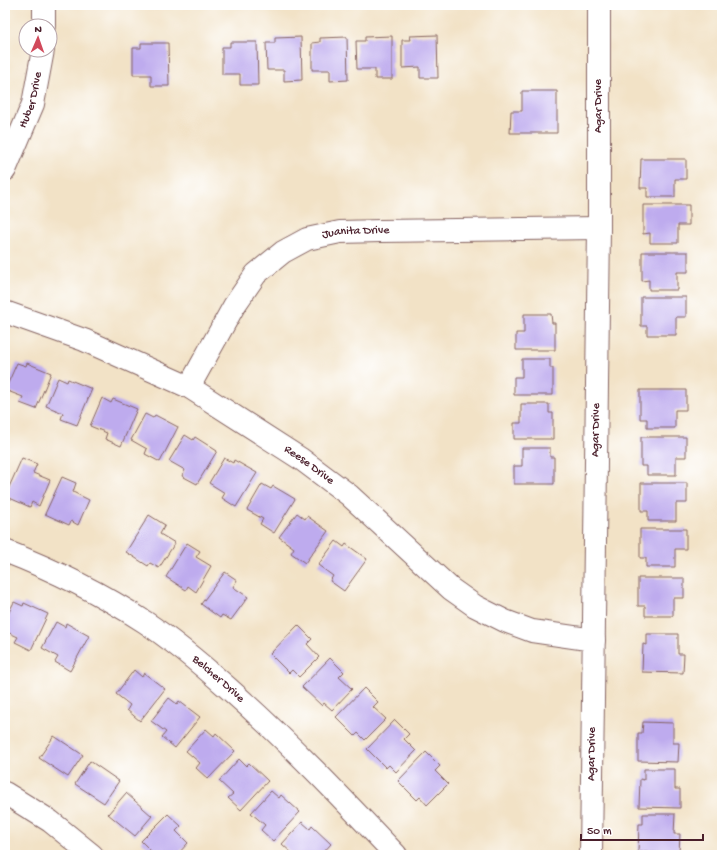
<svg xmlns="http://www.w3.org/2000/svg" width="727" height="860" viewBox="0 0 727 860" font-family="'Gochi Hand',sans-serif">
	<rect width="100%" height="100%" fill="#fff"/>
	<filter id="ink" filterUnits="userSpaceOnUse"><feTurbulence type="fractalNoise" baseFrequency=".025" numOctaves="2"/><feDisplacementMap in="SourceGraphic" scale="8" xChannelSelector="R" yChannelSelector="G"/><feConvolveMatrix kernelMatrix="1 2 1 2 8 2 1 2 1" color-interpolation-filters="sRGB"/></filter>
	<filter id="wash" filterUnits="userSpaceOnUse"><feTurbulence type="fractalNoise" baseFrequency=".012" numOctaves="4" result="noise"/><feDisplacementMap in="SourceGraphic" scale="16" xChannelSelector="R" yChannelSelector="G"/><feGaussianBlur stdDeviation="0.9" result="paint"/><feColorMatrix in="noise" values="0 0 0 0 0 0 0 0 0 0 0 0 0 0 0 0 0 1.4 0 .05"/><feComposite in="paint" operator="in"/></filter>
	<g filter="url(#wash)">
		<rect width="100%" height="100%" fill="#f2e2c6"/>
		<g id="blocks">
			<!-- building -->
			<path fill="#beabee" d="M437 35 438 78H420V67L402 68V40H411L410 36Z
				M392 36V79H375V69H357L356 41H365V37Z
				M301 37 302 80 284 81V70H267L266 43H275V38Z
				M347 37 348 80 330 81V70H312V43L320 42V38Z
				M230 42H257L258 85H240V74H222V47H230Z
				M141 43H168L169 86H151V75H133V48H141Z
				M522 91H557V133H510L511 111H522Z
				M641 159H686V179H675V197H647V188H640Z
				M643 205H689V225H678V243H650V233L643 234Z
				M642 252H688V272H677V290H649V280L642 281Z
				M641 297H686V317H676V335H647V326H641Z
				M524 314H551L552 323H555V350H516V333H524Z
				M522 359H550V368H553V395H514V377H522Z
				M17 363 26 366 27 363 51 373 36 409 20 403 23 397 5 390Z
				M58 378 67 382 68 379 92 389 77 425 61 419 63 413 46 406Z
				M640 390H686V410H675V428H647V419H640Z
				M102 398 111 403 113 399 137 409 121 446 105 439 107 433 90 426Z
				M521 404H549V413H553V439H514V423H521Z
				M145 414 153 418 155 415 178 427 160 462 145 454 147 449 131 440Z
				M185 435 193 440 195 437 217 451 197 484 182 476 185 470 169 461Z
				M641 437H686V457H676V475H647V466H641Z
				M522 448H550V457H554V484H514V466H522Z
				M22 458 37 464 33 473 50 480 39 506 32 502 30 507 5 496Z
				M224 458 233 463 234 460 257 473 236 507 222 498 225 493 209 483Z
				M62 477 76 483 73 492 89 500 78 525 71 521 69 525 45 514Z
				M641 483H687V503H676V521H648V511H641Z
				M262 484 271 489 273 486 295 499 274 533 260 524 263 519 247 510Z
				M297 513 305 519 307 516 328 531 305 563 291 553 294 548 279 537Z
				M149 515 165 525 160 534 175 543 159 568 150 563 148 566 126 552Z
				M640 529H686V549H675V567H646V558H640Z
				M336 541 344 547 346 544 367 559 344 591 330 581 333 576 318 565Z
				M187 543 200 551 196 557 211 566 196 592 188 586 186 590 166 577Z
				M225 572 237 580 233 587 248 597 231 620 222 615 220 618 201 604Z
				M638 578H684V598H673V616H645V606H638Z
				M14 602 23 606 24 603 48 614 31 650 15 642 18 637 5 631V620Z
				M56 622 65 627 66 623 89 636 70 671 55 662 58 657 42 648Z
				M298 625 312 639 307 644 319 657 299 677 292 670 289 673 270 654Z
				M647 634H678V654H684L683 673 642 672 643 644 647 645Z
				M330 658 344 672 339 677 352 689 332 710 324 703 322 706 302 687Z
				M134 670 142 677 144 673 165 689 140 721 127 710 130 705 116 694Z
				M364 688 378 702 373 707 386 719 365 740 358 733 355 736 336 717Z
				M169 698 177 704 179 701 200 717 175 748 162 737 166 732 151 721Z
				M395 720 409 734 404 739 416 751 396 772 389 765 386 768 367 749Z
				M643 722 673 723V743H679L678 762 638 761V733H642Z
				M206 729 214 736 216 733 235 751 208 779 196 768 200 763 186 751Z
				M54 736 83 755 68 777 39 758Z
				M426 752 440 766 435 771 448 784 427 805 420 797 417 800 398 781Z
				M239 759 246 766 249 763 268 781 241 810 228 798 233 794 219 781Z
				M90 761 119 781 104 803 75 784Z
				M644 769H675V789H680V808L639 807 640 779 644 780Z
				M271 791 279 798 281 795 300 812 273 841 261 830 265 825 251 813Z
				M126 793 152 816 135 836 108 814Z
				M168 814 181 826 176 831 188 843 177 855H155L141 841Z
				M643 814H675L674 834H680L679 853 638 852 639 824H643Z
				M302 822 310 829 312 826 331 844 321 855H294L282 844Z"/>
		</g>
	</g>
	<g filter="url(#ink)">
		<use href="#blocks" fill-opacity="0" stroke="#856361" stroke-width="1"/>
		<g fill="none" stroke-linecap="round" stroke-linejoin="round">
			<defs>
				<g id="minor">
					<path d="M44 5V26"/>
					<path id="s1" d="M5 170 33 104 43 50"/>
					<path id="s2" d="M5 312 84 340 189 387 301 459 349 495 451 589 475 606 505 621 532 631 594 640"/>
					<path id="s3" d="M189 387 234 306 256 274 283 252 307 239 340 232 380 231 599 228"/>
					<path id="s4" d="M5 551C54 570 102 594 145 622 175 642 202 665 228 688 288 741 342 798 396 855"/>
					<path d="M5 793 50 821 92 855"/>
					<path id="s5" d="M591 855 599 228V5"/>
				</g>
			</defs>
			<!-- minor casing -->
			<use href="#minor" stroke="#856361" stroke-width="24"/>
			<!-- minor -->
			<use href="#minor" stroke="#fff" stroke-width="22"/>
		</g>
	</g>
	<g text-anchor="middle" dominant-baseline="central" stroke-width="3" stroke-linejoin="round" paint-order="stroke">
		<!-- street labels -->
		<g font-size="12" fill="#4a1f2b" stroke="#fff">
			<text stroke="none"><textPath href="#s1" startOffset="75">Huber Drive</textPath></text>
			<text transform="translate(599 106) rotate(-90)">Agar Drive</text>
			<text stroke="none"><textPath href="#s3" startOffset="243">Juanita Drive</textPath></text>
			<text stroke="none"><textPath href="#s5" startOffset="425">Agar Drive</textPath></text>
			<text stroke="none"><textPath href="#s2" startOffset="342">Reese Drive</textPath></text>
			<text stroke="none"><textPath href="#s4" startOffset="250">Belcher Drive</textPath></text>
			<text stroke="none"><textPath href="#s5" startOffset="101">Agar Drive</textPath></text>
		</g>
	</g>
	<!-- margin -->
	<rect width="727" height="860" fill="none" stroke="#fff" stroke-width="20"/>
	<!-- north arrow -->
	<g transform="translate(38 38) rotate(2)"><circle r="19" fill="#ffffff" stroke="#b7a5aa"/>
	<path d="M0-3L7 15L0 10L-7 15Z" fill="#d1495b"/>
	<text y="-6" font-size="11" font-weight="bold" text-anchor="middle" fill="#4a1f2b">N</text>
	</g>
	<!-- scale -->
	<path d="M581 834v6h122v-6" fill="none" stroke="#4a1f2b" stroke-width="2"/>
	<text x="587" y="834" font-size="12" fill="#4a1f2b" stroke="#ffffff" stroke-width="3" paint-order="stroke">50 m</text>
</svg>
